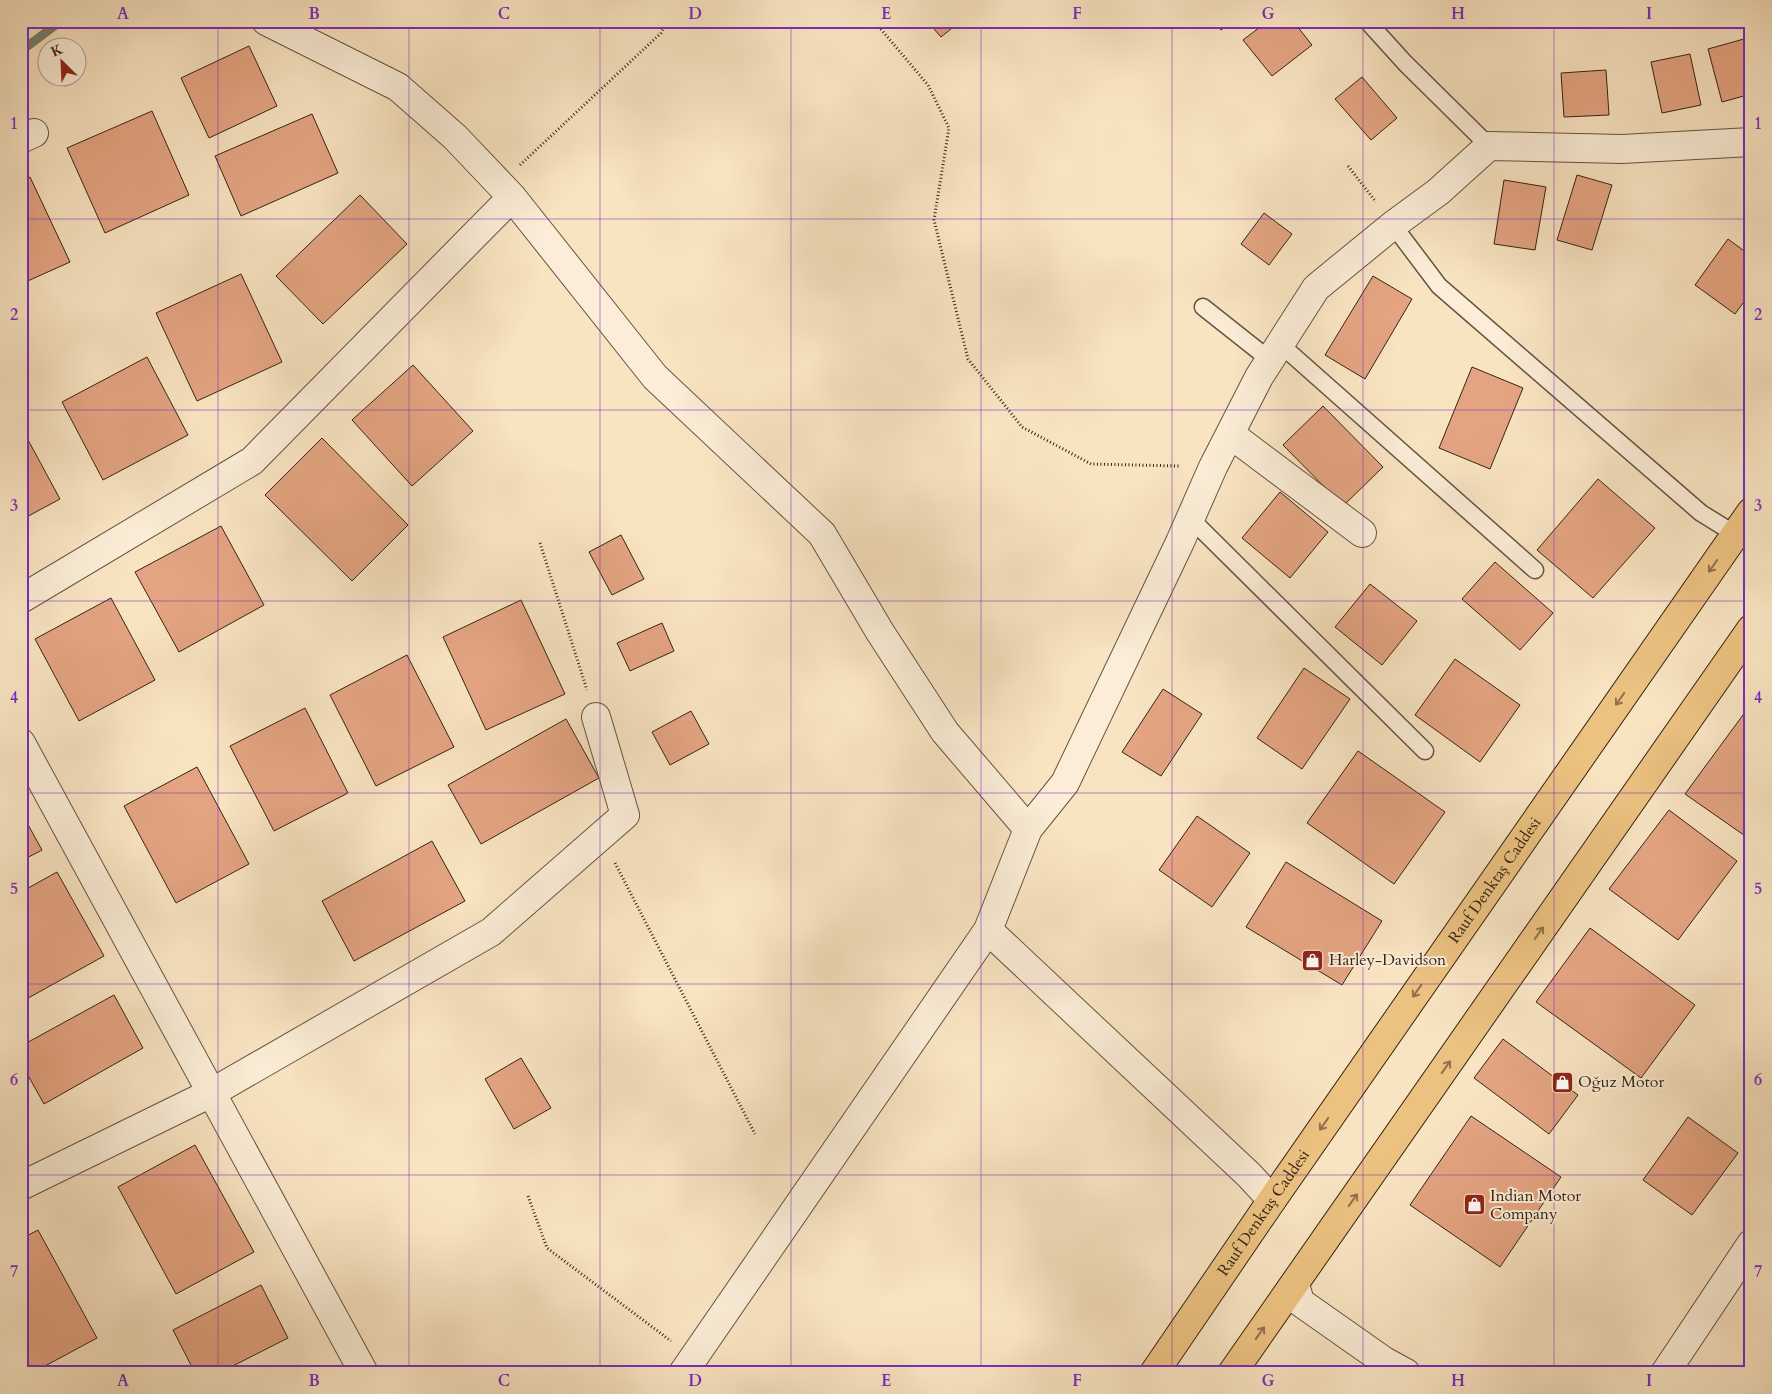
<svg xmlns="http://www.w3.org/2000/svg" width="1772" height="1394" viewBox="0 0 1772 1394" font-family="Cardo,serif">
	<rect width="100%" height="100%" fill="#f9e4c2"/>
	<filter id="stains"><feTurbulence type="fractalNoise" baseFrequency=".004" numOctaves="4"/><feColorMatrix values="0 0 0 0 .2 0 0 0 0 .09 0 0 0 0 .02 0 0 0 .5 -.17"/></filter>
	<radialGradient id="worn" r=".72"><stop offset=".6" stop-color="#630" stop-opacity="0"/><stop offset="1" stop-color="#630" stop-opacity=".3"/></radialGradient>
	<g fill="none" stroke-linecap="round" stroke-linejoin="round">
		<!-- stream -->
		<path stroke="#748172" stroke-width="9" d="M21 51 61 21"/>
	</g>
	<!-- building -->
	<path fill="#e4a482" stroke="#362314" d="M927 21H961L941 37Z
		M1215 21H1233L1221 30Z
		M1268 21H1293L1312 45 1272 76 1243 40Z
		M1699 21H1713L1701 26Z
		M1751 37V94L1722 102 1708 49Z
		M249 46 277 106 209 138 181 78Z
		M1690 54 1701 105 1662 113 1651 62Z
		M1606 70 1609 115 1564 117 1561 73Z
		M1362 77 1397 118 1371 140 1335 99Z
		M152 111 189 195 105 233 67 148Z
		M312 114 338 173 241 216 215 156Z
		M1577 175 1612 185 1592 250 1557 240Z
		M30 177 70 262 21 284V182Z
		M1504 180 1546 187 1535 250 1494 244Z
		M360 195 407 244 323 324 276 276Z
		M1264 213 1292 234 1269 265 1241 244Z
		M1728 239 1751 256V292L1735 314 1695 285Z
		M241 274 282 362 197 401 156 313Z
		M1373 276 1412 299 1365 379 1325 355Z
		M147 357 188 435 103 480 62 402Z
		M413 365 473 431 412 486 352 420Z
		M1472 367 1523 388 1490 469 1439 448Z
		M1323 406 1383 467 1343 506 1283 445Z
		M21 427 60 499 21 520Z
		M322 438 408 525 352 581 265 495Z
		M1598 479 1655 528 1593 598 1537 550Z
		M1280 492 1328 532 1290 578 1242 538Z
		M221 526 264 605 179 652 135 572Z
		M621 535 644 579 612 595 589 552Z
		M1495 562 1553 613 1520 650 1462 599Z
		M1370 584 1417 621 1382 665 1335 627Z
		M111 598 155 680 79 721 35 639Z
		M521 600 565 694 486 730 443 637Z
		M662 623 674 651 630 671 617 643Z
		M407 655 454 747 376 786 330 695Z
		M1455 659 1520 705 1480 762 1415 715Z
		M1304 668 1350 699 1302 769 1257 738Z
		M1163 689 1202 714 1161 776 1122 752Z
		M1751 704V840L1685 794Z
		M305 708 348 793 274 831 230 746Z
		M691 711 709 744 670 765 652 732Z
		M566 719 599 778 481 844 448 785Z
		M1358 751 1445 812 1394 884 1307 823Z
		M197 767 249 864 176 903 124 806Z
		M1669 810 1737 861 1678 940 1609 889Z
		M21 812 42 850 21 861Z
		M1197 816 1250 853 1212 907 1159 870Z
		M432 841 465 901 354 961 322 901Z
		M1286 862 1382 921 1342 985 1246 927Z
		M57 872 104 956 21 1002V892Z
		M1590 928 1695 1005 1641 1078 1536 1002Z
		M114 995 143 1048 44 1104 21 1063V1046Z
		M1503 1039 1578 1095 1549 1134 1474 1078Z
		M521 1058 551 1108 514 1129 485 1079Z
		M1471 1116 1561 1177 1500 1267 1410 1205Z
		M1688 1117 1738 1153 1692 1215 1643 1180Z
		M195 1145 254 1252 176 1294 118 1187Z
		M38 1230 97 1338 32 1373H21V1239Z
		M261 1285 288 1338 219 1373H195L173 1330Z
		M298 1365 302 1373H283Z
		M120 1366 124 1373H108Z
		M1289 1366 1297 1373H1284Z"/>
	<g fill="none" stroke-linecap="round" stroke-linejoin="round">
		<defs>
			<path id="service" d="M1367 21 1405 63 1489 146
				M1393 225 1439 286 1701 513 1735 534
				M1203 307 1270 360
				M1280 344 1535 570
				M1190 518 1425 751"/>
			<path id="minor" d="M266 21 398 87 455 137 512 197 655 377 822 534 880 632 945 732 1028 829
				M21 139 34 133
				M1230 434 1362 533
				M21 599 252 461 512 197
				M21 743 364 1373
				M988 930 1249 1175 1272 1200
				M21 1186 211 1093 491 932 625 815 596 717
				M1295 1284 1300 1302 1384 1361 1406 1373
				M683 1373 988 930 1028 829 1065 783 1180 542 1213 467 1259 377 1316 288 1393 225 1438 192 1489 146 1622 149 1751 142
				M1665 1373 1751 1244"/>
			<g id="primary">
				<path id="s1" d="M1154 1373 1272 1200 1751 512"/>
				<path d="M1232 1373 1751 629"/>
			</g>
		</defs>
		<!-- service casing -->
		<use href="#service" stroke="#675340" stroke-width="19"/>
		<!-- minor casing -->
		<use href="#minor" stroke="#675340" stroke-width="30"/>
		<!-- primary casing -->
		<use href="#primary" stroke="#362314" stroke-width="30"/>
		<!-- path -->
		<path stroke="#362314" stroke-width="3" stroke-dasharray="1 2.5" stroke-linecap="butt" d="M874 21 928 85 949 128 934 220 968 359 1022 427 1091 464 1180 466
			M520 165 661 33 667 21
			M1348 166 1376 202
			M540 543 587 690
			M615 863 755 1134
			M528 1196 547 1248 671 1341"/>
		<!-- service -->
		<use href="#service" stroke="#fbedd7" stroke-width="16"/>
		<!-- minor -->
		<use href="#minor" stroke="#fbedd7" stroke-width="28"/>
		<!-- primary -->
		<use href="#primary" stroke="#ecc281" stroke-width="28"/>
	</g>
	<!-- one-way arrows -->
	<defs><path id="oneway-shaft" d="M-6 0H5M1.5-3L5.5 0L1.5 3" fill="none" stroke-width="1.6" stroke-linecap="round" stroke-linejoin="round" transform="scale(1.25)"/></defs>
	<g stroke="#91724a">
		<use href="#oneway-shaft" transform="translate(1713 566) rotate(125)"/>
		<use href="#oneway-shaft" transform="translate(1620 699) rotate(125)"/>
		<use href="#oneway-shaft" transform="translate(1539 933) rotate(-55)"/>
		<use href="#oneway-shaft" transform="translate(1417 991) rotate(125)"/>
		<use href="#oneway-shaft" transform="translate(1446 1067) rotate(-55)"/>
		<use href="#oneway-shaft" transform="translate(1324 1124) rotate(125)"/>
		<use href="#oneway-shaft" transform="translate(1353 1200) rotate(-55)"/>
		<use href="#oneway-shaft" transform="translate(1260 1333) rotate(-55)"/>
	</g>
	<!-- grid -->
	<path fill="none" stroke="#7b2cbf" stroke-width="1" stroke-opacity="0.55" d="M218 21V1373M409 21V1373M600 21V1373M791 21V1373M981 21V1373M1172 21V1373M1363 21V1373M1554 21V1373M21 219H1751M21 410H1751M21 601H1751M21 793H1751M21 984H1751M21 1175H1751"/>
	<!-- icons -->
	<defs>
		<symbol id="shop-square" viewBox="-11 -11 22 22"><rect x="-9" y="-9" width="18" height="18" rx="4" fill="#8f2418" stroke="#fbedd7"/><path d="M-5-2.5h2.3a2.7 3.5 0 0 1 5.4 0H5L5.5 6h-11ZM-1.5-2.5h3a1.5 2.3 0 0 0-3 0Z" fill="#fff"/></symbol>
	</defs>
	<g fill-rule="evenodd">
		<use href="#shop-square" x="1300" y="948" width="25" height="25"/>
		<use href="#shop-square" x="1550" y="1070" width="25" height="25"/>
		<use href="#shop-square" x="1462" y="1192" width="25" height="25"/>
	</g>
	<g text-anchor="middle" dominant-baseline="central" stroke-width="4" stroke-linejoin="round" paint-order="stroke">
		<!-- street labels -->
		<g font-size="16" fill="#362314" stroke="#fbedd7">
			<text stroke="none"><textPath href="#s1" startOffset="599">Rauf Denktaş Caddesi</textPath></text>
			<text stroke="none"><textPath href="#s1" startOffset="194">Rauf Denktaş Caddesi</textPath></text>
		</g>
		<!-- poi labels -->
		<g font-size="16" fill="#362314" stroke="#fbedd7" text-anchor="start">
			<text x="1329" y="960">Harley-Davidson</text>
			<text x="1578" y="1082">Oğuz Motor</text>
			<text x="1490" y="1196">Indian Motor<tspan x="1490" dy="18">Company</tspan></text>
		</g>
	</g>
	<!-- margin -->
	<rect width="1772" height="1394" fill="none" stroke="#f9e4c2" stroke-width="55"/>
	<!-- north arrow -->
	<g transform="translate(62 62) rotate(336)"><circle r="24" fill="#fbedd7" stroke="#ac9c89"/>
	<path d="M0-4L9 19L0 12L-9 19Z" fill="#8f2418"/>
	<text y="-8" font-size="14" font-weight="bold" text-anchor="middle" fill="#362314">K</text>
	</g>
	<rect x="28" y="28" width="1716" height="1338" fill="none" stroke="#7b2cbf" stroke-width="2"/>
	<g font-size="16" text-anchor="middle" font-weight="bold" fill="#7b2cbf">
		<text x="123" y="19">A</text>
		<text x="314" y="19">B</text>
		<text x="504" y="19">C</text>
		<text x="695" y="19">D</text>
		<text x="886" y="19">E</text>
		<text x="1077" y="19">F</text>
		<text x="1268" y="19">G</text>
		<text x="1458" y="19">H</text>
		<text x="1649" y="19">I</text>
		<text x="14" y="129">1</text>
		<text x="1758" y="129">1</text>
		<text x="14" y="320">2</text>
		<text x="1758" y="320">2</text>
		<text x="14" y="511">3</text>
		<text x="1758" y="511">3</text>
		<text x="14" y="703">4</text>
		<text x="1758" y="703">4</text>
		<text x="14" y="894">5</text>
		<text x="1758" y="894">5</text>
		<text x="14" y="1085">6</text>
		<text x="1758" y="1085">6</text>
		<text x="14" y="1277">7</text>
		<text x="1758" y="1277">7</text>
		<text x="123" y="1386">A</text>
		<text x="314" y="1386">B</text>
		<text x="504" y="1386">C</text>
		<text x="695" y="1386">D</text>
		<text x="886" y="1386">E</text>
		<text x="1077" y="1386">F</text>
		<text x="1268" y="1386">G</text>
		<text x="1458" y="1386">H</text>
		<text x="1649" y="1386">I</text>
	</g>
	<rect width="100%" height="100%" filter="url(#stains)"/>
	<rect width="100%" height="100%" fill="url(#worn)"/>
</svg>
